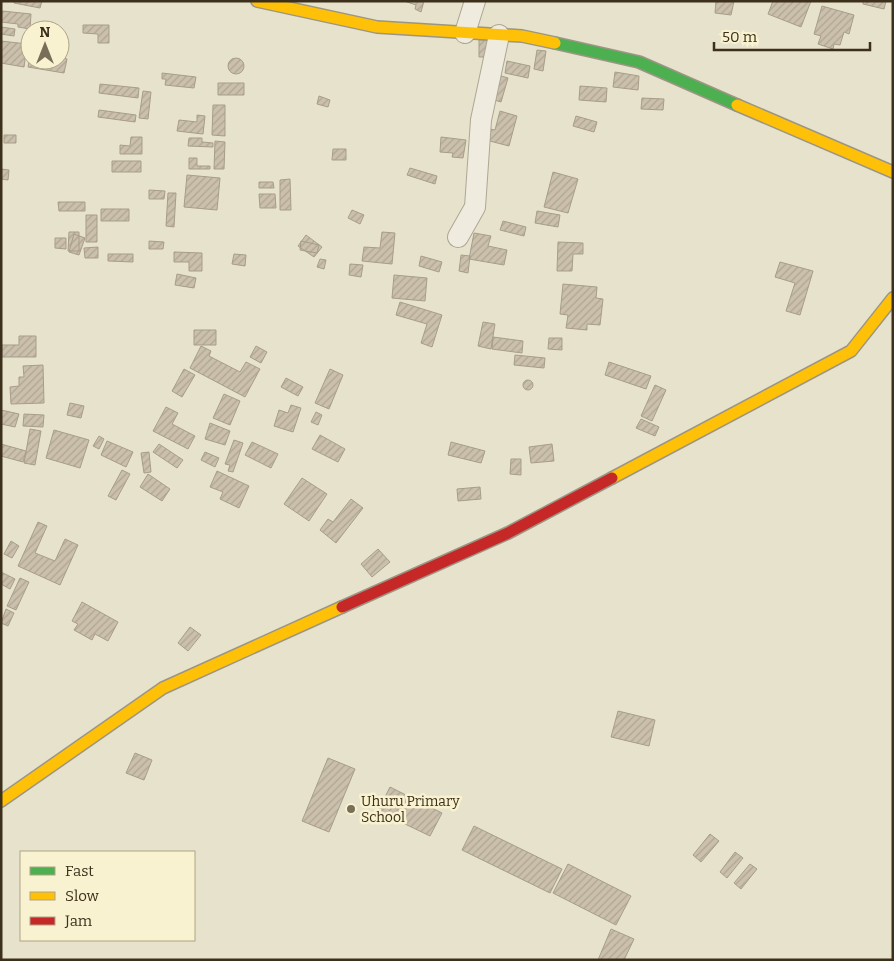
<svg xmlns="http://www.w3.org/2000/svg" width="894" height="961" viewBox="0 0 894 961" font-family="Bitter,serif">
	<defs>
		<pattern id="building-hatch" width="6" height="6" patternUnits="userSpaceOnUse" patternTransform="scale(1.25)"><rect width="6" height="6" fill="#cbc0ac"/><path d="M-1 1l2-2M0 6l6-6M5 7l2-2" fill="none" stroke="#afa593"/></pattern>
	</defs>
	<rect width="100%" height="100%" fill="#e7e2cb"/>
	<!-- building -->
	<path fill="url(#building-hatch)" stroke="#a79d8a" d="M14 1H42L40 8 14 3Z
		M404 1H424L421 12 415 9 416 5Z
		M716 1H734L731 15 715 13Z
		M773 1H811L801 27 768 14Z
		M863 1H886L884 9 863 4Z
		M822 6 854 15 849 34 844 32 840 45 834 44 833 49 818 44 821 36 814 34Z
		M2 11 31 14 30 29 18 27V24L1 22Z
		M83 25H109V43H98V34L83 33Z
		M1 27 15 29 14 36 1 34Z
		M479 40H488V57H479Z
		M1 41 27 44 24 67 1 63Z
		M537 50 546 51 543 71 534 69Z
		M30 57V60H60V57L67 59 64 73 28 67Z
		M228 66a8 8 0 1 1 16 0a8 8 0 1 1-16 0Z
		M507 61 530 66 528 78 505 73Z
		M615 72 639 76 638 90 613 87Z
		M162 73 196 77 194 88 165 85 166 79H162Z
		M498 75 508 78 501 102 491 99Z
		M218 83H244V95H218Z
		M100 84 139 88 138 98 99 93Z
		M580 86 607 88 606 102 579 100Z
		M143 91 151 92 148 119 139 118Z
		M319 96 330 100 328 107 317 104Z
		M642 98 664 99 663 110 641 109Z
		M213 105H225V136L212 135Z
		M99 110 136 115 135 122 98 117Z
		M500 111 517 116 509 146 482 139 485 128 495 130Z
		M197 115 205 116 203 134 177 131 179 120 197 122Z
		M576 116 597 122 594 132 573 126Z
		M4 135H16V143H4Z
		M131 137H142V154H120V145L130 146Z
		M441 137 466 140 463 158 452 157 453 153 440 152Z
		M189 138H202V142L213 143V147L188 146Z
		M215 141 225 142 224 169H214Z
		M333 149H346V160H332Z
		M189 158H197V166H210V169H189Z
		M112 161H141V172H112Z
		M410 168 437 176 435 184 407 175Z
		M1 169 9 170 8 180 1 179Z
		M553 172 578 179 568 213 544 207Z
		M187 175 220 178 217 210 184 207Z
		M290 179 291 210H280V180Z
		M259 182H273L274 188H259Z
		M149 190 165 191 164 199H149Z
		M168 193H176L174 227 166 226Z
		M259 194H275L276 208H260Z
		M58 202H85V211H59Z
		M101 209H129V221H101Z
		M352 210 364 215 360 224 348 218Z
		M537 211 560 215 558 227 535 223Z
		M86 215H97V242H86Z
		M503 221 526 227 524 236 500 230Z
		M69 232H79V251H68Z
		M382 232 395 233 392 264 362 261 364 247 380 248Z
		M474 233 491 236 488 246 507 250 504 265 469 259Z
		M74 234 85 238 79 255 69 252Z
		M306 235 322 247 314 257 298 246Z
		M55 238H66V249L55 248Z
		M149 241 164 242 163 249H149Z
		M301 241 319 245 317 253 300 250Z
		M558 242 583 243V254H573L572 271H557Z
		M98 247V258H85L84 248Z
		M174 252 202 253V271H189V262H174Z
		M108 254H133V262L108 261Z
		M234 254 246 255 245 266 232 264Z
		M461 255 470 256 468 273 459 271Z
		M421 256 442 262 439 272 419 266Z
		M320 259 326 260 324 269 317 267Z
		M780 262 813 271 800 315 786 311 795 283 775 277Z
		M350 264 363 265 361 277 349 275Z
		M177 274 196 278 194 288 175 285Z
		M394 275 427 278 425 301 392 298Z
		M563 284 597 287 596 298 603 299 600 325 587 324V330L566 328 568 315 560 314Z
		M400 302 442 315 432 347 421 343 427 324 396 315Z
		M483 322 495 324 491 349 478 346Z
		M194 330H216V345H194Z
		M19 336H36V357H2V345H19Z
		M493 337 523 341 522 353 492 349Z
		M549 338H562V350L548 349Z
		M201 346 211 351 209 356 240 372 246 362 260 369 245 397 190 368Z
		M256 346 267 352 261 363 250 357Z
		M515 355 545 358 544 368 514 365Z
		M609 362 651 376 646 389 605 375Z
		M43 365 44 403 11 404 10 387 19 386V377H24L23 366Z
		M184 369 195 375 182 397 172 391Z
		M330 369 343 375 329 409 315 403Z
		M286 378 303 387 298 396 281 387Z
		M523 385a5 5 0 1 1 10 0a5 5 0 1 1-10 0Z
		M655 385 666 390 652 421 641 416Z
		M224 394 240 401 230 425 213 418Z
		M70 403 84 406 81 418 67 415Z
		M291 405 301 408 293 432 274 426 279 410 288 413Z
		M166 407 178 413 172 424 195 436 188 449 153 431Z
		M1 410 19 414 15 427 1 424Z
		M316 412 322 415 318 425 311 422Z
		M24 414 44 415 43 427 23 426Z
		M641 419 659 427 655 436 636 428Z
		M210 423 230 431 225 445 205 439Z
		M30 429 41 431 35 465 24 463Z
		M54 430 89 440 80 468 46 458Z
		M320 435 345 449 338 462 312 449Z
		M99 436 104 439 99 449 93 446Z
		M234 440 243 443 233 472 228 471 230 465 225 464Z
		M107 441 133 452 126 467 101 455Z
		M252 442 278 454 271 468 245 455Z
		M451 442 485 451 481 463 448 455Z
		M1 444 26 451 23 462 1 456Z
		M159 444 183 460 177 468 153 452Z
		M552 444 554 461 531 463 529 447Z
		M149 452 151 472 144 473 141 453Z
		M205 452 219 458 215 467 201 460Z
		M511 459H521V475L510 474Z
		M122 470 130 474 116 500 108 496Z
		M217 471 249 486 239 508 220 499 223 492 210 487Z
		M148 474 170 489 162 501 140 487Z
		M302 478 327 494 309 521 284 504Z
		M480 487 481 499 458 501 457 489Z
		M351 499 363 508 336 543 320 530 328 519 333 522Z
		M38 522 47 526 35 553 55 561 65 539 78 545 60 585 18 566Z
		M11 541 19 546 12 558 4 554Z
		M378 549 390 562 372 577 361 564Z
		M1 572 15 579 10 589 1 584Z
		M20 578 29 582 16 610 7 606Z
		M82 602 118 622 108 641 95 634 92 640 74 630 78 624 72 621Z
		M6 609 14 613 8 626 1 623Z
		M190 627 201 635 188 651 178 643Z
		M618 711 655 720 649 746 611 737Z
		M135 753 152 760 144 780 126 773Z
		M328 758 355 769 329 832 302 821Z
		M390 787 442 813 430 836 378 811Z
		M474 826 562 869 550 893 462 850Z
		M710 834 719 841 701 862 693 855Z
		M735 852 743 858 727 878 720 872Z
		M568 864 631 896 616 925 553 893Z
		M750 864 757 869 741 889 734 883Z
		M611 929 634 939 624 960H598Z"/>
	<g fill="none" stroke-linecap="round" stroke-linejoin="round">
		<defs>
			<path id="street" d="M465 33 475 1
				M458 237 475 207 481 120 499 35"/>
			<path id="fast" d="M555 43 639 62 737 105"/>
			<path id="slow" d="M257 1 377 27 522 36 555 43
				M737 105 893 172
				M612 478 851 351 893 298
				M1 801 163 688 342 607"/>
			<path id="jam" d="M342 607 508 533 612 478"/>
		</defs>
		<!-- street casing -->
		<use href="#street" stroke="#aca695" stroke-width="22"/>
		<!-- fast casing -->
		<use href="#fast" stroke="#9c9584" stroke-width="14"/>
		<!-- slow casing -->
		<use href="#slow" stroke="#9c9584" stroke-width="14"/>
		<!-- jam casing -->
		<use href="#jam" stroke="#9c9584" stroke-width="14"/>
		<!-- street -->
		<use href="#street" stroke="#efebde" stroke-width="20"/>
		<!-- fast -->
		<use href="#fast" stroke="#4caf50" stroke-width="11"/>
		<!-- slow -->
		<use href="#slow" stroke="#ffc107" stroke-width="11"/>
		<!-- jam -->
		<use href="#jam" stroke="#c62828" stroke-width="11"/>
	</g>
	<!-- markers -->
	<circle fill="#786e59" stroke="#f9f2d0" stroke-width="2" cx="351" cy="809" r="5"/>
	<g text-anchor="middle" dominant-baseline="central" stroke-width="5" stroke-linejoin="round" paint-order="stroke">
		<!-- poi labels -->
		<g font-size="14" fill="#3c2f1b" stroke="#f9f2d0" text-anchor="start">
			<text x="361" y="801">Uhuru Primary<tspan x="361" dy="16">School</tspan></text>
		</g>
	</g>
	<!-- border -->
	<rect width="894" height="961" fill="none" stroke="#3c2f1b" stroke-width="5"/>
	<!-- legend -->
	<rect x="20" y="851" width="175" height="90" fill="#f9f2d0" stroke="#ada488"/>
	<rect x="30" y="867" width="25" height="8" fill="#4caf50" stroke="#ada488"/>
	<text x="65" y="876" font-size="15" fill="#3c2f1b">Fast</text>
	<rect x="30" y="892" width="25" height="8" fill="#ffc107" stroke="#ada488"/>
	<text x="65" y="901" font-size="15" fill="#3c2f1b">Slow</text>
	<rect x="30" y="917" width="25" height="8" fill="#c62828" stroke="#ada488"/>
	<text x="65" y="926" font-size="15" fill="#3c2f1b">Jam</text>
	<!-- north arrow -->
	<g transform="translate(45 45)"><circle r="24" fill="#f9f2d0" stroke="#ada488"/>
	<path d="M0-4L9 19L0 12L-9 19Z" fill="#786e59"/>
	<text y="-8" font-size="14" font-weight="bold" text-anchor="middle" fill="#3c2f1b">N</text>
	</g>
	<!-- scale -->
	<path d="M714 42v8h156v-8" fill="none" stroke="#3c2f1b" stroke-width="2.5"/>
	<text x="722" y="42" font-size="15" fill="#3c2f1b" stroke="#f9f2d0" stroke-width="4" paint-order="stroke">50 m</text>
</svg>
